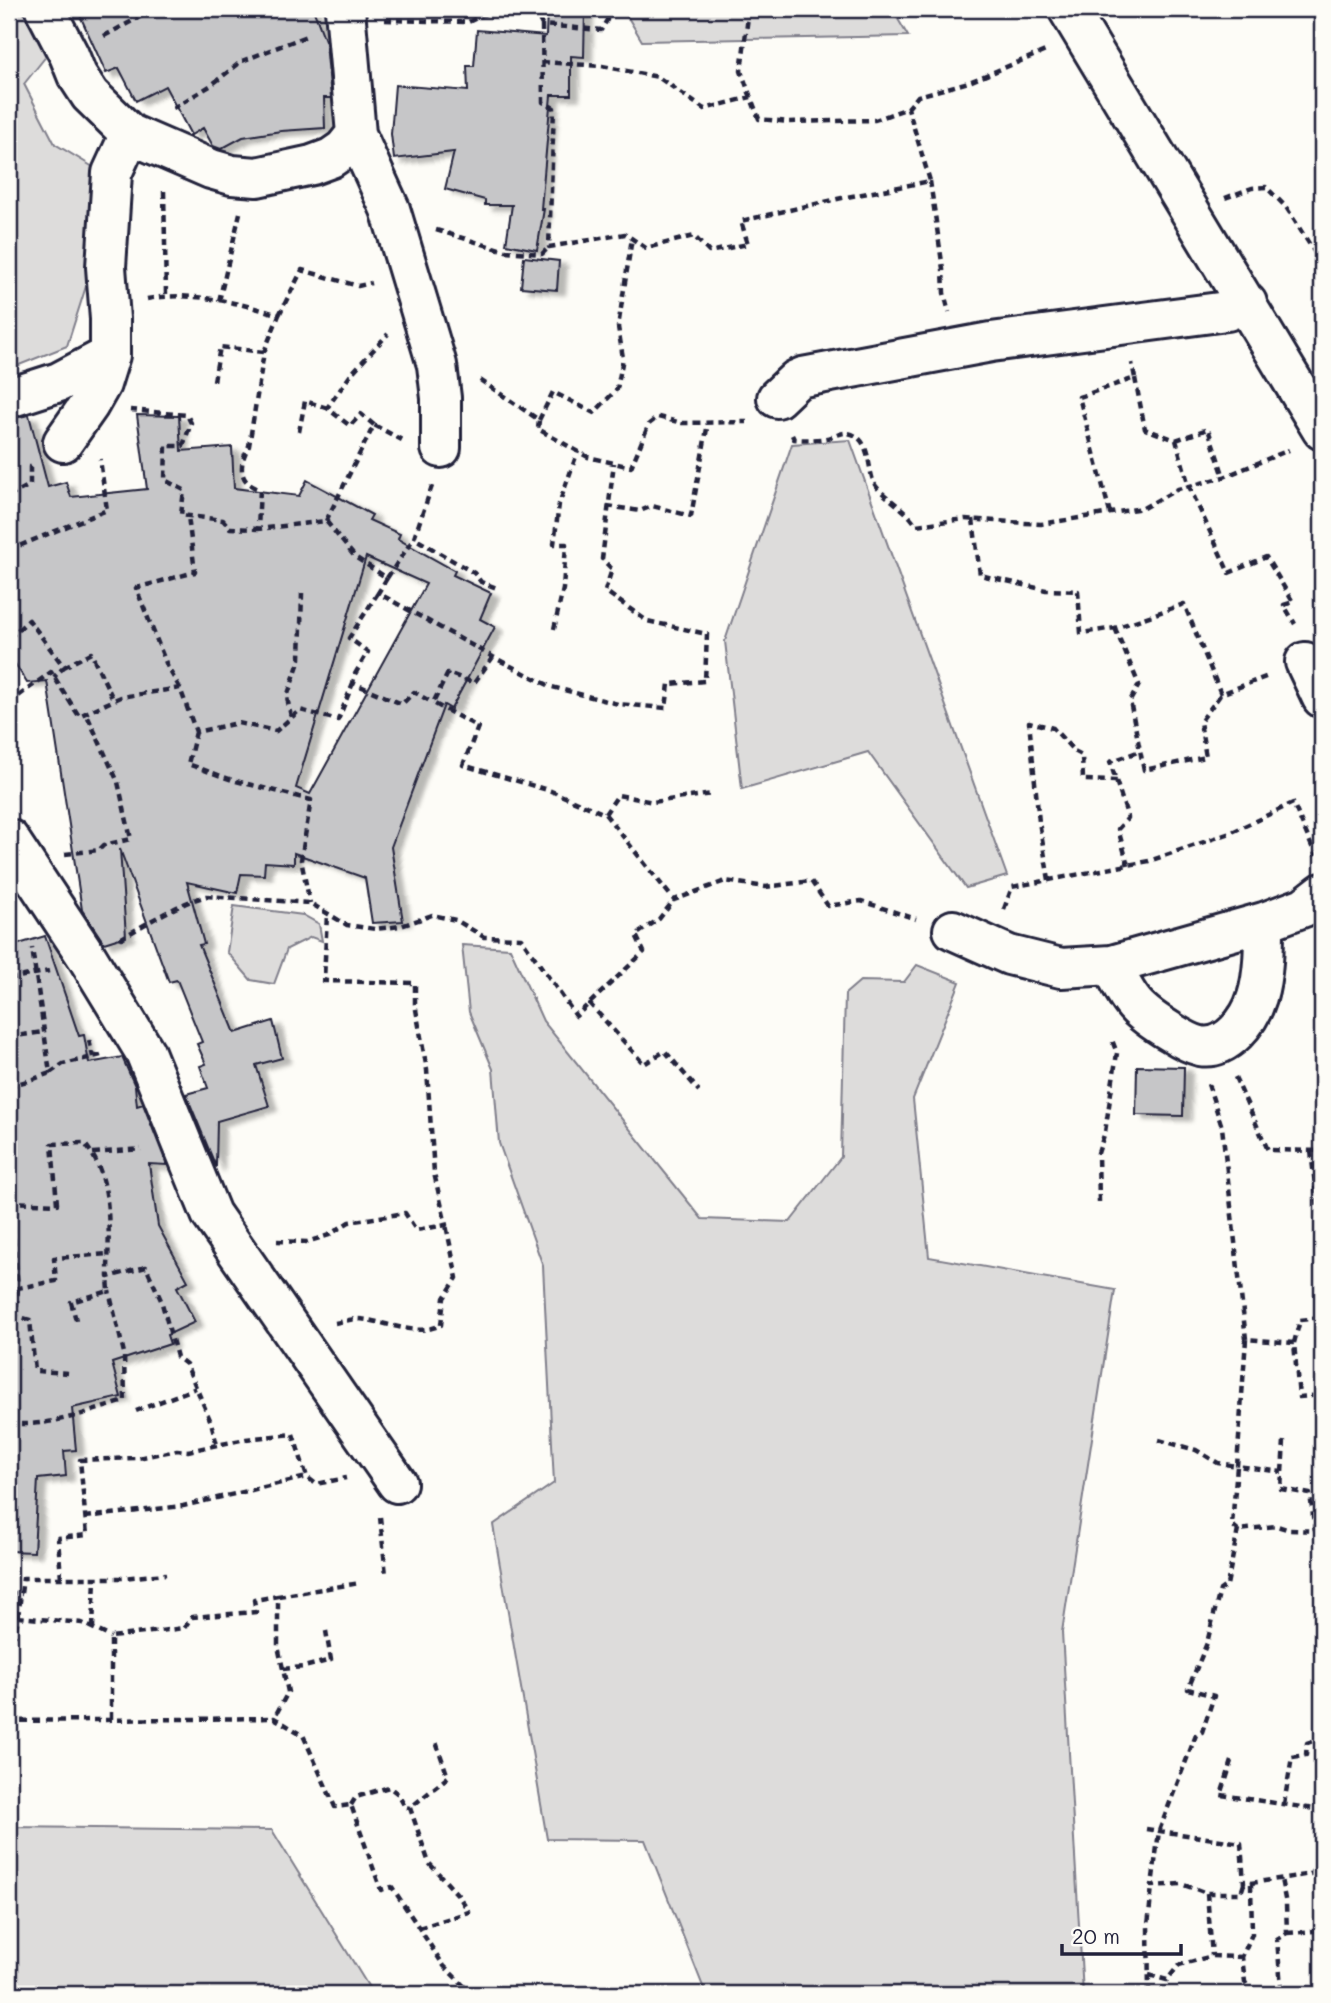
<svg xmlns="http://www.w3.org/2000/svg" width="1331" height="2003" viewBox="0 0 1331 2003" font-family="Mali,sans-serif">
	<defs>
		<filter id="shadow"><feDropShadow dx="8" dy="4.5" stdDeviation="2" flood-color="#0004"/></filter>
	</defs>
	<rect width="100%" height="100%" fill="#fdfcf7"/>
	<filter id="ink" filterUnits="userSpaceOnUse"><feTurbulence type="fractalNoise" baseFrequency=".0143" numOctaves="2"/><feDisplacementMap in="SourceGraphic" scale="14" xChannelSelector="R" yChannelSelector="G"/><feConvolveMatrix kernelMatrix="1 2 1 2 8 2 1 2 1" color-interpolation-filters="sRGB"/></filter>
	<g filter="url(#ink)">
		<!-- green -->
		<path fill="#dddcdb" stroke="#807f8b" stroke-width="2" d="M9 9H26L51 50 24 84 55 144 98 170 95 258 67 346 9 369Z
			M623 9H892L908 36 642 41Z
			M850 440 1007 876 966 888 868 752 742 789 725 641 792 444Z
			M234 906 303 915 319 924 322 941 311 937 287 949 274 984 251 980 227 952Z
			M462 945 510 948 543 1021 702 1219 790 1222 841 1157 845 994 860 981 904 982 917 965 960 982 913 1099 929 1257 1115 1290 1062 1632 1083 1994H706L645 1840 547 1839 493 1525 554 1483 543 1266 499 1143 493 1069 469 1012Z
			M9 1827 272 1830 373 1994H9Z"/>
		<!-- building -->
		<path fill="#c6c6c8" stroke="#22223b" stroke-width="2" fill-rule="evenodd" filter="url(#shadow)" d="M77 9H313L326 43 331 98H324L325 128 281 131 243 137 221 149 213 146 203 128 191 135 165 86 136 101 119 68 106 73Z
			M547 9H585L584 57 571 56V95H551L541 209H544L537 250 506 244 512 205H485V200L445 189 454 152 394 159 391 134 395 85 468 91 467 66H474L477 30 546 36Z
			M524 257 559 261 557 290 521 287Z
			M29 415 48 487 66 482 71 497 147 489 137 415 179 416 181 451 232 447 234 488 299 496 307 480 372 515 369 520 400 534 398 539 455 571 453 575 491 593 480 619 495 627 451 709 444 705 391 847 403 921 372 923 365 878 294 853V864L265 862 264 875 241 874 237 893 187 882 204 944 199 945 235 1033 273 1021 282 1058 256 1065 269 1106 217 1121 216 1167 186 1094 208 1088 200 1066 206 1064 197 1044 202 1042 177 980 169 982 120 849 126 936 104 943 82 910 47 681 27 683 9 654V419ZM366 557 426 584 310 794 296 788Z
			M45 936 79 1036 84 1035 89 1063 122 1057 135 1086 137 1106 143 1104 167 1165 149 1164 158 1226 188 1281 177 1287 195 1322 167 1335 170 1344 112 1363 121 1397 72 1408 76 1450 64 1451 66 1476 38 1479 34 1552 9 1551V947Z
			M1137 1066 1184 1067 1183 1116 1136 1115Z"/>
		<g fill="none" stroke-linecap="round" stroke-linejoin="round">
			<defs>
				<path id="minor" d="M45 9 69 55 77 75 90 95 130 134 211 169 232 175 257 177 312 165 331 158 344 149 356 134 345 9
					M1068 9 1322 430
					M356 134 390 209 437 365 441 398V448
					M9 398 59 382 110 355
					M777 398 796 380 803 377 991 342 1227 311 1247 303
					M63 442 89 405 101 384 110 355V319L106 267 112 173 130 134
					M1305 662 1322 698
					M9 839 87 957 145 1052 211 1214 397 1483
					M953 930 1009 955 1061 968 1112 965 1264 922 1304 907 1322 893
					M1112 965C1129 1002 1136 1011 1171 1032 1179 1037 1191 1044 1200 1046 1227 1051 1250 1020 1257 997 1264 974 1264 947 1264 922"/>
			</defs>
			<!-- minor casing -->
			<use href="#minor" stroke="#22223b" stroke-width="44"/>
			<!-- path -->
			<path stroke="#22223b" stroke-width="4.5" stroke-dasharray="7 5" stroke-linecap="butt" d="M235 9H237
				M534 9 542 25 601 30 607 20V9
				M749 9 741 71 759 119 789 122 875 120 908 108 918 96 969 82 1048 50
				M385 20 468 22 496 9
				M542 25 543 102 554 108 549 247 625 234 646 248 694 236 709 252 748 244 741 221 842 198 930 181 908 108
				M104 36 155 9
				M542 62 602 66 658 77 704 109 751 97
				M173 108 210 86 242 61 309 35
				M930 181 943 269 944 293 949 312
				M164 191 166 295
				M1225 198 1252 188 1266 187 1286 207 1322 264
				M436 230 506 251 542 254 549 247
				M147 299C190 291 237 302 279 315L264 352 249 446C239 463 237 483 260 489L258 529 326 521 355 557 387 578 414 538
				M219 301 240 213
				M279 315 302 270 358 286 371 283
				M1135 378 1145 429 1176 440 1189 486 1229 573 1266 557 1293 602 1284 605 1295 624
				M480 380 539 420 538 429 588 457 631 467 649 424 658 417 682 423 747 422
				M214 381 220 347 264 352
				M130 410 187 415 191 423 183 446H166L165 480 184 490 181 515 223 520 230 528 258 529
				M539 420 553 392 594 413 617 389 623 358 618 327 632 238
				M374 425 361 414 350 426 327 408 352 373 388 334
				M299 432 305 401 327 408
				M792 435 794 439C807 440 819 440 832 437 837 435 843 432 847 433 871 436 867 467 874 483 879 494 907 509 916 525L965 519 1041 524 1143 508 1178 489 1224 477 1289 450
				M1176 440 1208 429 1224 477
				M432 486 414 538 474 573 481 582 497 588
				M9 496 30 485V467L32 466
				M607 506 640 511 652 506 691 516 708 423
				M1110 513 1079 397 1135 378 1132 363
				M973 519 980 575 1046 590 1078 591 1081 633 1115 628 1184 604 1221 694 1268 676
				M326 521 374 425 402 440
				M9 550 107 510 100 459
				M387 578 378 593 493 657 552 687 618 704 666 708 669 684 705 681 707 634 647 621 605 591 612 569 602 559 614 463
				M378 593 349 638 368 652 355 674 353 683 402 704 414 692 433 703
				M1115 628 1139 685 1130 701 1144 770 1206 757 1200 722 1221 694
				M554 629 563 589 566 544H554L559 504 578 451
				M9 638 29 620 64 667 54 677
				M493 657 474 683 448 673 433 703 478 727 463 765 551 791 605 814 674 900 725 881 766 887 811 881 828 906 861 901 916 919
				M64 667 91 653 114 701
				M180 688 168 668 136 588 195 572 188 516
				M9 703 51 672 79 716 121 697 180 688 196 732 238 723 276 731 300 710 338 720 353 683
				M291 717 287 697 300 659 302 593
				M196 732 188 764 232 780 311 800 301 860 310 903
				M605 814 618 795 653 802 712 794
				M65 854 99 850 104 845 131 839 118 782 86 713
				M1128 865 1118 829 1128 818 1110 762 1140 751
				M1049 880 1039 822 1029 722 1053 728 1074 751 1082 755 1083 780 1117 781
				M1004 909 1012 887 1149 861 1230 833 1293 803 1316 856
				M120 939C148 923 176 904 207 896L310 903 347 925 375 929 401 926 432 915 456 920 484 937 521 938 576 1016 644 952 636 935 659 919 674 900
				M9 979 49 971
				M589 1003 644 1064 665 1051 699 1091
				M9 1037 43 1032
				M89 1040 93 1057
				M50 1073 63 1064 101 1055
				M1235 1077 1268 1150 1322 1151
				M1208 1084 1222 1127 1246 1339 1294 1343 1299 1397 1322 1395
				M9 1086 31 1080 50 1073 32 948
				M1311 1151 1322 1244
				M93 1153 141 1149
				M9 1202 57 1204 52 1144 84 1143C115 1179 108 1232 108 1277L146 1267 161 1300 177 1357 186 1364 211 1422 217 1445
				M13 1202V1233L18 1288 56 1281 54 1258 108 1254
				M1099 1202 1098 1153 1105 1132 1117 1053 1112 1040
				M277 1241 307 1242 329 1235 349 1222 405 1213 416 1230 446 1225 434 1173 427 1070 415 1004V983L324 981 327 913
				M1322 1263 1319 1268 1322 1277
				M18 1288 16 1316 30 1320 35 1371 69 1373
				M76 1320 71 1302 109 1291 108 1277
				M335 1323C342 1322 350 1319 357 1319 385 1320 414 1338 441 1325L444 1298 457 1278 446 1225
				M1246 1339 1237 1466 1282 1472
				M1294 1343 1300 1320 1322 1318
				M136 1411 196 1388
				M9 1423C48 1428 87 1412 125 1401L124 1353 109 1291
				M1159 1440 1196 1450 1218 1463 1237 1466 1232 1525 1238 1530
				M1284 1441 1281 1489 1310 1494 1315 1531
				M85 1517 183 1506 307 1477
				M380 1517 386 1575
				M61 1578 58 1538 87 1535 80 1460 138 1458 177 1450 188 1451 246 1439 293 1434 307 1477 316 1484 346 1478
				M9 1593 22 1594
				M278 1596 360 1583
				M18 1617 23 1578H122L166 1574
				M93 1628 95 1578
				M9 1634 15 1635 18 1617 82 1623 111 1637
				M283 1669 304 1667 331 1660 326 1631
				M111 1719V1637L184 1628 192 1617 256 1612 254 1600 278 1596V1646L288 1692 274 1718
				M9 1721 274 1718 303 1735 335 1807 351 1805 381 1890 392 1887 444 1966 472 1994
				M1232 1761 1221 1795 1322 1810
				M1284 1804 1292 1757 1306 1755 1307 1743 1322 1738
				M351 1805 356 1797 389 1787 398 1794 405 1807 410 1808
				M1146 1829 1241 1843 1244 1884 1311 1874 1322 1852
				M1244 1884 1241 1893H1207L1181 1884 1152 1886 1159 1831 1196 1735 1202 1732 1214 1696 1188 1689 1207 1643 1220 1590 1227 1585 1238 1530 1277 1526 1290 1530 1322 1531
				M1251 1884 1252 1934 1242 1957 1245 1982 1253 1994
				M1207 1893 1212 1956
				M419 1928 469 1912 458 1895 429 1863 410 1808 448 1777 436 1742
				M1287 1933 1315 1931
				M1149 1975 1167 1980 1179 1965 1212 1956 1242 1957
				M1281 1987 1283 1994
				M568 1994H576
				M1135 1994 1149 1992 1148 1926 1152 1886
				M1255 1994 1281 1987 1277 1939 1287 1933 1286 1904 1281 1879"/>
			<!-- minor -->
			<use href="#minor" stroke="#fdfcf7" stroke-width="38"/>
		</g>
	</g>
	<!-- margin -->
	<rect width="1331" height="2003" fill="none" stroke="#fdfcf7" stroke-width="35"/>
	<rect x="18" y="18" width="1296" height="1968" fill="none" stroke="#22223b" stroke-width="2.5" filter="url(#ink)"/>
	<!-- scale -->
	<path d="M1062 1944v10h119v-10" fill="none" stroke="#22223b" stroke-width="3.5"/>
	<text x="1072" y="1944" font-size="21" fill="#22223b" stroke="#fdfcf7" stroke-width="5" paint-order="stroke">20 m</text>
</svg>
